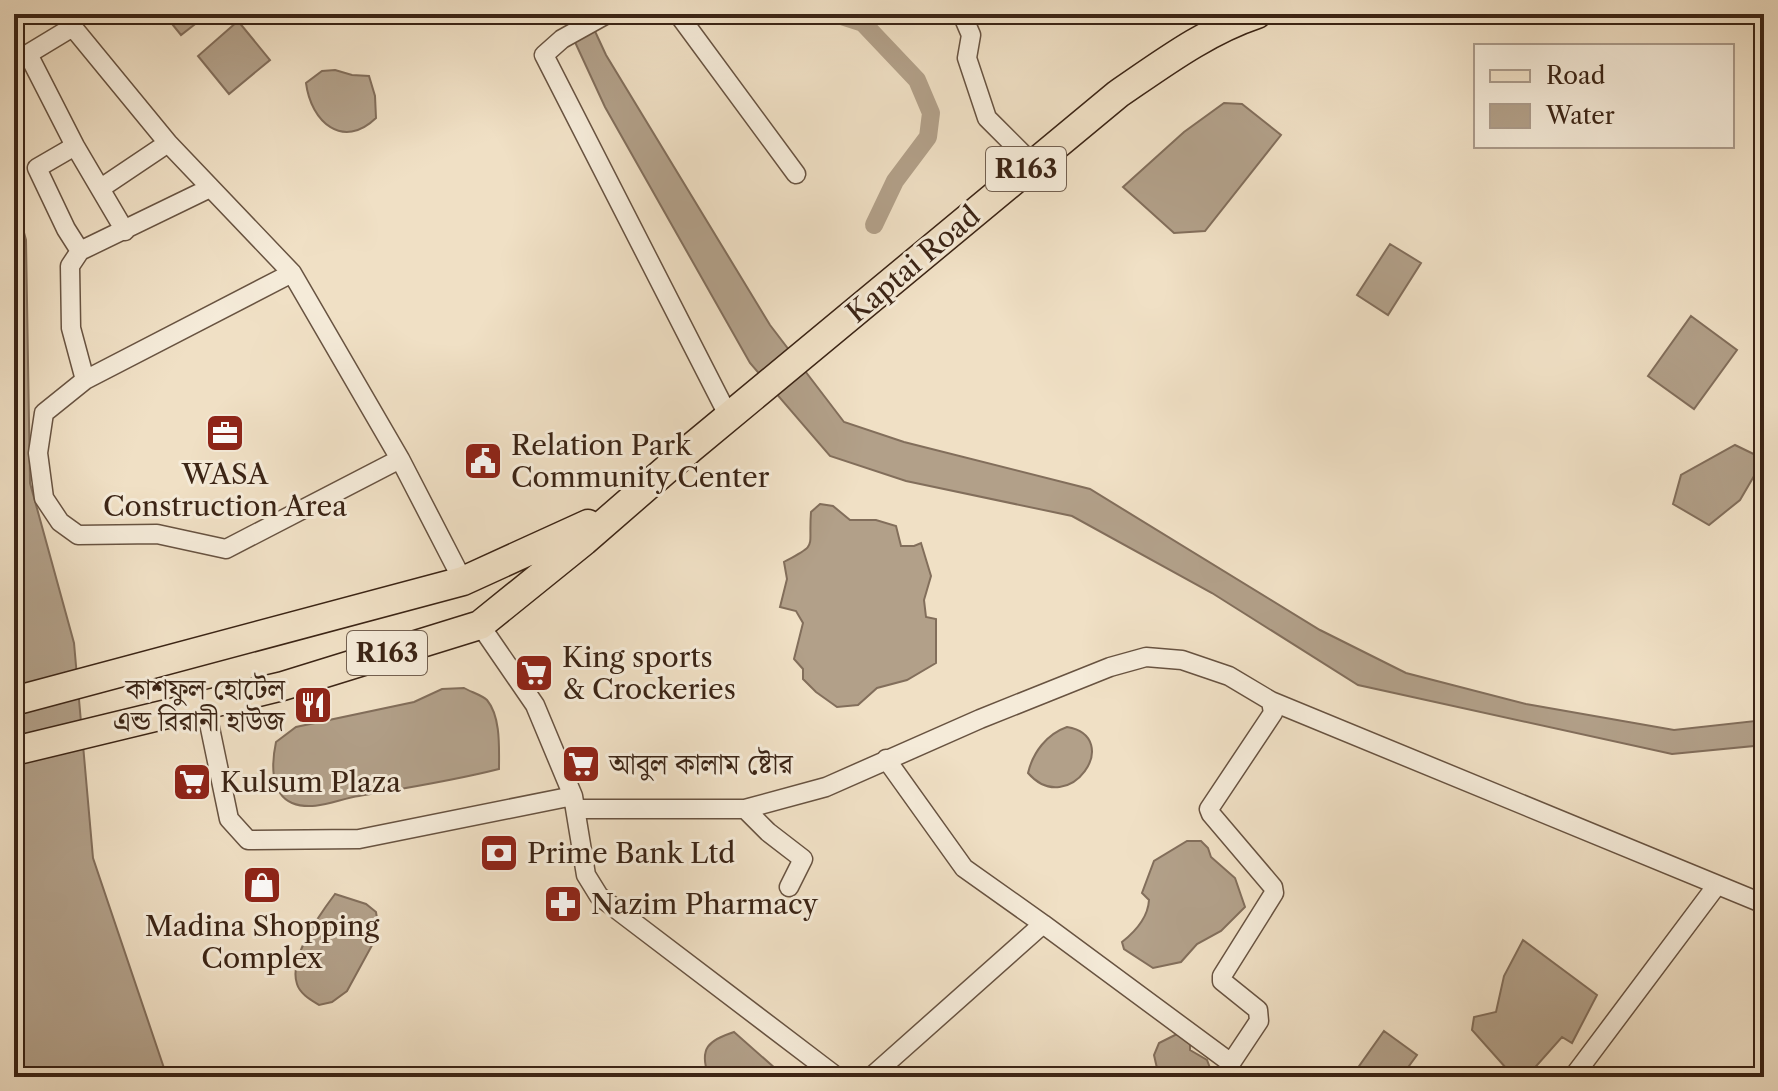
<svg xmlns="http://www.w3.org/2000/svg" width="1778" height="1091" viewBox="0 0 1778 1091" font-family="'Libre Caslon Text','Noto Serif Bengali',serif">
	<rect width="100%" height="100%" fill="#f0e0c5"/>
	<filter id="stains"><feTurbulence type="fractalNoise" baseFrequency=".0025" numOctaves="4"/><feColorMatrix values="0 0 0 0 .2 0 0 0 0 .09 0 0 0 0 .02 0 0 0 .5 -.17"/></filter>
	<radialGradient id="worn" r=".72"><stop offset=".6" stop-color="#630" stop-opacity="0"/><stop offset="1" stop-color="#630" stop-opacity=".3"/></radialGradient>
	<!-- water -->
	<path fill="#b2a089" stroke="#826e5b" stroke-width="2" d="M164 14H208L181 35Z
		M562 14H587L606 55 770 325 844 422 904 442 1090 489 1320 630 1406 673 1526 704 1674 730 1764 720V745L1672 754 1358 685 1212 593 1072 516 906 481 830 456 750 363 605 107Z
		M238 21 270 60 229 94 198 56Z
		M335 70 352 75 369 76 375 96 376 118C343 150 311 122 306 83L322 71Z
		M1224 103 1242 104 1281 135 1205 231 1174 233 1123 187 1184 132Z
		M14 196 26 240 30 483 74 643 93 858 167 1077H14Z
		M1390 244 1421 263 1388 315 1357 295Z
		M1691 316 1737 350 1694 409 1648 376Z
		M1735 445 1764 459 1740 500 1709 525 1673 504 1681 475Z
		M820 504 833 506 850 520H876L896 526 901 546H914L921 543 931 576 924 600 926 617 936 619V663L907 680 877 688 858 705 837 707 816 692 803 679V669L794 659 803 623 796 611 780 607 787 579 784 562C819 543 808 550 811 512Z
		M464 688C471 692 482 695 487 700 501 717 499 748 499 769 452 781 406 788 359 796 338 799 314 812 292 803 269 793 272 761 276 742L296 727 414 702 442 689Z
		M1067 727C1125 737 1069 820 1028 773 1033 752 1047 734 1067 727Z
		M1187 841H1201L1208 848 1211 857 1235 878 1245 907 1221 931 1197 944 1181 962 1153 968 1124 949 1122 942C1136 931 1148 918 1149 900L1142 893 1154 861Z
		M335 894 366 904 376 912 378 925 376 938 347 991 332 1002 319 1005C311 1000 300 994 297 984 288 958 320 914 335 894Z
		M1523 940 1597 995 1572 1043 1562 1037 1531 1072 1506 1068 1472 1030 1474 1017 1496 1012 1504 976Z
		M1384 1031 1417 1055 1401 1077H1369L1357 1069Z
		M734 1032 785 1077H709C698 1048 709 1040 734 1032Z
		M1179 1033 1190 1041V1050L1207 1060 1210 1068 1201 1077H1159L1154 1055 1159 1043Z
		M485 1068H497L517 1077H451L453 1074Z"/>
	<g fill="none" stroke-linecap="round" stroke-linejoin="round">
		<!-- canal -->
		<path stroke="#b2a089" stroke-width="18" d="M835 14 863 23 917 80 931 113 928 137 895 181 874 225"/>
		<defs>
			<path id="minor" d="M62 14 168 143 292 273 400 459 463 581
				M607 14 562 39 544 55 729 417
				M678 14 796 174
				M962 14 971 35 967 58 987 118 1033 164
				M71 28 28 54 75 146 125 231
				M75 146 37 168 66 229 80 251
				M101 188 168 143
				M292 273 85 380 44 413 38 453 44 498 60 522 78 535 157 534 226 549 400 459
				M85 380 71 328 70 266 80 251 210 188
				M480 625 535 705 573 796 586 875 599 896 837 1077
				M205 704 229 819 248 840 359 839 573 796
				M576 809H745L826 787 980 719 1110 667 1146 657 1182 660 1229 676 1271 701 1764 904
				M745 809 768 832 803 859 789 887
				M1043 924 1231 1063 1259 1021 1258 1010 1222 981V976L1274 893 1273 887 1211 814 1209 809 1273 713 1271 701
				M871 1077 1043 924 964 868 886 759
				M1573 1077 1717 885"/>
			<path id="primary" d="M14 701 463 581 588 524
				M14 751 283 686 480 625 584 541 691 448 1118 94C1162 64 1206 31 1257 14"/>
		</defs>
		<!-- minor casing -->
		<use href="#minor" stroke="#685341" stroke-width="21"/>
		<!-- primary casing -->
		<use href="#primary" stroke="#3b2415" stroke-width="31"/>
		<!-- minor -->
		<use href="#minor" stroke="#f5ebd9" stroke-width="18"/>
		<!-- primary -->
		<use href="#primary" stroke="#f0e0c5" stroke-width="28"/>
	</g>
	<!-- icons -->
	<defs>
		<symbol id="office-square" viewBox="-11 -11 22 22"><rect x="-9" y="-9" width="18" height="18" rx="4" fill="#8f2418" stroke="#f5ebd9"/><path d="M-6-3h4V-5.5h4V-3h4V5H-6ZM-1-4.5V-3h2v-1.5ZM-6 0V1H6V0Z" fill="#fff"/></symbol>
		<symbol id="civic-square" viewBox="-11 -11 22 22"><rect x="-9" y="-9" width="18" height="18" rx="4" fill="#8f2418" stroke="#f5ebd9"/><path d="M-.6-6.5H3V-4.5H.6V-3L4-1V1h2V6H-6V1h2V-1L-.6-3ZM-1.2 2.5V6h2.4V2.5Z" fill="#fff"/></symbol>
		<symbol id="supermarket-square" viewBox="-11 -11 22 22"><rect x="-9" y="-9" width="18" height="18" rx="4" fill="#8f2418" stroke="#f5ebd9"/><path d="M-6-5.5h2.5l.6 2H6L4.5 2H-2.5L-4.4-4H-6ZM-1.5 3.2a1.3 1.3 0 1 0 .1 0ZM3 3.2a1.3 1.3 0 1 0 .1 0Z" fill="#fff"/></symbol>
		<symbol id="restaurant-square" viewBox="-11 -11 22 22"><rect x="-9" y="-9" width="18" height="18" rx="4" fill="#8f2418" stroke="#f5ebd9"/><path d="M-5-6h1v4h1v-4h1v4h1v-4h1v5L-1.5 .5V6h-2V.5L-5-1ZM5-6V6H3V1.5H1.5Q1.5-4 5-6Z" fill="#fff"/></symbol>
		<symbol id="bank-square" viewBox="-11 -11 22 22"><rect x="-9" y="-9" width="18" height="18" rx="4" fill="#8f2418" stroke="#f5ebd9"/><path d="M-6-4H6V4H-6ZM0-2.3a2.3 2.3 0 1 0 0 4.6a2.3 2.3 0 1 0 0-4.6Z" fill="#fff"/></symbol>
		<symbol id="shop-square" viewBox="-11 -11 22 22"><rect x="-9" y="-9" width="18" height="18" rx="4" fill="#8f2418" stroke="#f5ebd9"/><path d="M-5-2.5h2.3a2.7 3.5 0 0 1 5.4 0H5L5.5 6h-11ZM-1.5-2.5h3a1.5 2.3 0 0 0-3 0Z" fill="#fff"/></symbol>
		<symbol id="pharmacy-square" viewBox="-11 -11 22 22"><rect x="-9" y="-9" width="18" height="18" rx="4" fill="#8f2418" stroke="#f5ebd9"/><path d="M-2-6h4v4h4v4h-4v4h-4v-4h-4v-4h4Z" fill="#fff"/></symbol>
	</defs>
	<g fill-rule="evenodd">
		<use href="#office-square" x="203" y="411" width="44" height="44"/>
		<use href="#civic-square" x="461" y="439" width="44" height="44"/>
		<use href="#supermarket-square" x="512" y="651" width="44" height="44"/>
		<use href="#restaurant-square" x="291" y="683" width="44" height="44"/>
		<use href="#supermarket-square" x="559" y="742" width="44" height="44"/>
		<use href="#supermarket-square" x="170" y="760" width="44" height="44"/>
		<use href="#bank-square" x="477" y="831" width="44" height="44"/>
		<use href="#shop-square" x="240" y="863" width="44" height="44"/>
		<use href="#pharmacy-square" x="541" y="882" width="44" height="44"/>
	</g>
	<g text-anchor="middle" dominant-baseline="central" stroke-width="6" stroke-linejoin="round" paint-order="stroke">
		<!-- shield labels -->
		<g fill="#f5ebd9" stroke="#736050" stroke-width="2">
			<rect x="986" y="147" width="80" height="44" rx="6"/>
			<rect x="347" y="631" width="80" height="44" rx="6"/>
		</g>
		<g font-size="26" font-weight="bold" fill="#3b2415">
			<text x="1026" y="169">R163</text>
			<text x="387" y="653">R163</text>
		</g>
		<!-- street labels -->
		<g font-size="28" fill="#3b2415" stroke="#f5ebd9">
			<text transform="translate(913 264) rotate(-40)">Kaptai Road</text>
		</g>
		<!-- poi labels -->
		<g font-size="28" fill="#3b2415" stroke="#f5ebd9" text-anchor="start">
			<text x="511" y="445">Relation Park<tspan x="511" dy="32">Community Center</tspan></text>
			<text x="225" y="474" text-anchor="middle">WASA<tspan x="225" dy="32">Construction Area</tspan></text>
			<text x="562" y="657">King sports<tspan x="562" dy="32">&amp; Crockeries</tspan></text>
			<text x="285" y="689" text-anchor="end">কাশফুল হোটেল<tspan x="285" dy="32">এন্ড বিরানী হাউজ</tspan></text>
			<text x="609" y="764">আবুল কালাম ষ্টোর</text>
			<text x="220" y="782">Kulsum Plaza</text>
			<text x="527" y="853">Prime Bank Ltd</text>
			<text x="591" y="904">Nazim Pharmacy</text>
			<text x="262" y="926" text-anchor="middle">Madina Shopping<tspan x="262" dy="32">Complex</tspan></text>
		</g>
	</g>
	<!-- margin -->
	<rect width="1778" height="1091" fill="none" stroke="#f0e0c5" stroke-width="48"/>
	<rect x="16" y="16" width="1746" height="1059" fill="none" stroke="#3b2415" stroke-width="4"/>
	<rect x="24" y="24" width="1730" height="1043" fill="none" stroke="#3b2415" stroke-width="2"/>
	<!-- legend -->
	<rect x="1474" y="44" width="260" height="104" fill="#f5ebd9" stroke="#ab9b8b" stroke-width="2"/>
	<rect x="1490" y="70" width="40" height="12" fill="#f0e0c5" stroke="#ab9b8b" stroke-width="2"/>
	<text x="1546" y="84" font-size="24" fill="#3b2415">Road</text>
	<rect x="1490" y="104" width="40" height="24" fill="#b2a089" stroke="#ab9b8b" stroke-width="2"/>
	<text x="1546" y="124" font-size="24" fill="#3b2415">Water</text>
	<rect width="100%" height="100%" filter="url(#stains)"/>
	<rect width="100%" height="100%" fill="url(#worn)"/>
</svg>
